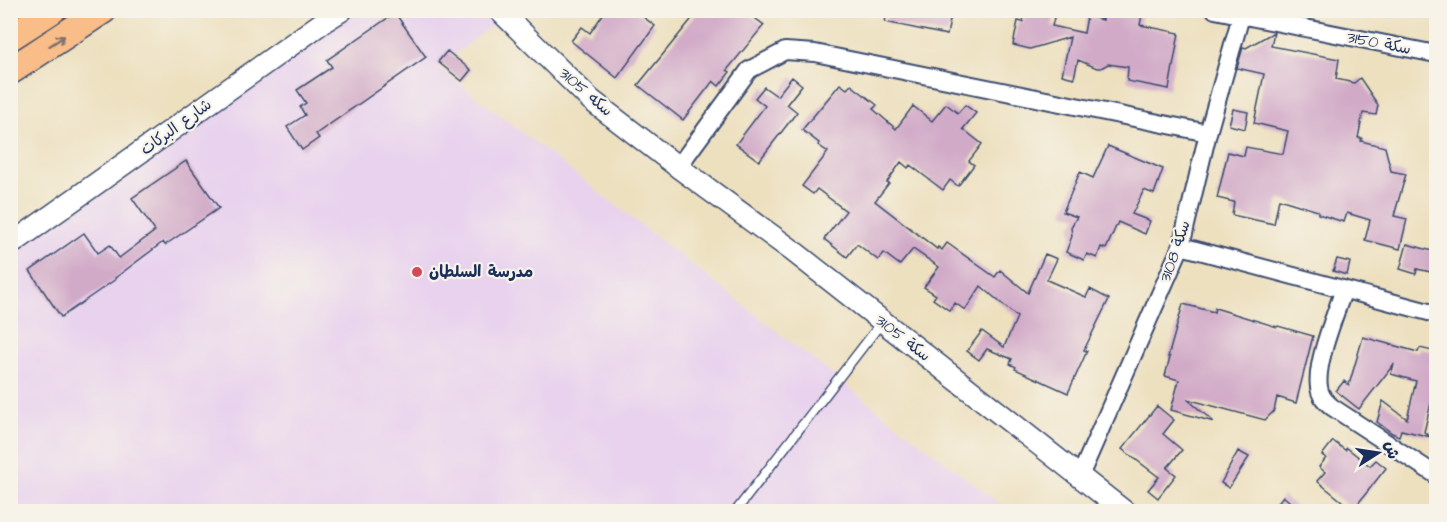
<svg xmlns="http://www.w3.org/2000/svg" width="1447" height="522" viewBox="0 0 1447 522" font-family="'Architects Daughter','Playpen Sans Arabic',sans-serif">
	<rect width="100%" height="100%" fill="#f7f3e8"/>
	<filter id="ink" filterUnits="userSpaceOnUse"><feTurbulence type="fractalNoise" baseFrequency=".0167" numOctaves="2"/><feDisplacementMap in="SourceGraphic" scale="12" xChannelSelector="R" yChannelSelector="G"/><feConvolveMatrix kernelMatrix="1 2 1 2 8 2 1 2 1" color-interpolation-filters="sRGB"/></filter>
	<filter id="wash" filterUnits="userSpaceOnUse"><feTurbulence type="fractalNoise" baseFrequency=".008" numOctaves="4" result="noise"/><feDisplacementMap in="SourceGraphic" scale="24" xChannelSelector="R" yChannelSelector="G"/><feGaussianBlur stdDeviation="1.35" result="paint"/><feColorMatrix in="noise" values="0 0 0 0 0 0 0 0 0 0 0 0 0 0 0 0 0 1.4 0 .05"/><feComposite in="paint" operator="in"/></filter>
	<g filter="url(#wash)">
		<rect width="100%" height="100%" fill="#ede0bf"/>
		<!-- built -->
		<path fill="#e8d2ee" d="M344 11H489L497 22 438 67 838 379 1009 511H11L10 231Z"/>
		<g id="blocks">
			<!-- building -->
			<path fill="#d1aac8" d="M606 10H634L655 26 617 78 571 41 582 27 590 33Z
				M699 10H744L764 25 727 70 730 72 719 86 713 81 683 120 638 85Z
				M888 10H952L947 35 885 22Z
				M1025 10H1056L1052 26 1084 33 1087 16 1103 20 1105 10H1121L1142 15 1140 25 1179 33 1169 89 1127 81 1128 67 1108 64 1101 68H1097L1078 60 1074 78 1062 75 1070 37 1030 49 1013 45 1018 21 1023 22Z
				M395 13 426 57 316 134 319 138 302 150 287 127 305 115 300 107 306 103 297 90 332 67 327 60Z
				M1274 32 1271 46 1339 59 1336 79 1354 83 1360 78 1378 105 1376 115 1363 113 1358 138H1362L1361 141 1385 147 1391 171 1406 174 1394 216 1407 219 1400 249 1365 240 1370 220 1347 213 1344 222 1318 214V211L1279 199 1274 224 1232 215 1234 202 1217 198 1228 152 1244 156 1246 147 1283 154 1288 131 1254 123 1264 74 1237 68 1243 47 1246 48Z
				M447 51 471 70 462 81 438 62Z
				M792 77 802 85 787 104 797 112 759 161 736 144 765 106 755 98 764 87 777 96Z
				M840 84 847 89 851 85 863 94 877 105 873 109 896 129 913 106 932 121 946 104 958 113 965 105 976 113 963 129 982 144 969 161 974 165 958 186 950 180 943 190 910 165 908 168 901 162 887 182 889 183 875 201 937 249 938 247 942 250 947 243 995 277 1000 270 1028 293 1045 254 1057 259 1047 280 1086 297 1090 289 1109 299 1084 350 1087 351 1068 393 1015 369 1016 367 1010 364 1012 359 987 349 979 360 967 351 982 331 1004 347 1017 317 981 286 965 310 955 303 950 311 933 299 936 295 924 287 939 267 913 249 900 265 884 253 878 260 857 244 847 257 824 239 846 211 817 189 813 194 802 186 828 152 818 145 819 143 802 130Z
				M1233 109 1248 112 1245 129 1229 125Z
				M1108 146 1163 169 1154 194 1144 190 1132 214 1150 221 1145 234 1118 222 1106 249 1101 247 1097 258 1087 254 1084 260 1066 252 1072 236 1071 227 1077 217 1063 212 1080 172 1093 178Z
				M186 161 219 208 165 245 163 242 115 278 116 279 61 317 30 271 84 233 98 253 110 245 119 258 155 231 132 198Z
				M1407 244 1436 252 1431 272 1417 269 1416 274 1400 269Z
				M1337 259 1350 262 1347 275 1333 271Z
				M1183 304 1214 312 1215 308 1277 327 1278 326 1313 336 1296 403 1277 397 1274 411 1265 420 1187 399 1214 422 1171 410 1179 380 1165 376 1170 357H1168Z
				M1363 337 1418 352 1420 348 1437 352V404L1431 403 1424 432 1431 437 1401 430 1399 436 1392 433 1377 422 1383 401 1407 419 1416 381 1391 374 1394 364 1359 409 1336 391 1344 381 1349 385Z
				M1157 406 1174 420 1163 434 1182 450 1167 468 1176 475 1158 498 1148 490 1159 477 1122 449Z
				M1333 441 1345 450 1347 448 1370 466 1376 460 1386 468 1353 510 1317 481 1325 472 1319 467 1326 458 1322 455Z
				M1238 451 1249 457 1229 488 1221 483Z
				M1283 496 1302 512H1271Z"/>
		</g>
	</g>
	<g filter="url(#ink)">
		<use href="#blocks" fill-opacity="0" stroke="#3a4a6d" stroke-width="1.5"/>
		<g fill="none" stroke-linecap="round" stroke-linejoin="round">
			<defs>
				<path id="service" d="M735 512 882 322"/>
				<path id="minor" d="M1215 10 1436 54
					M678 167 749 70 785 51 815 53 1208 133
					M1181 246 1436 314
					M1344 289C1336 313 1315 363 1319 387 1320 396 1325 401 1332 407L1436 475
					M1080 476 1181 246 1208 133 1241 16"/>
				<path id="tertiary" d="M499 10 591 100 678 167 793 251 1125 512
					M10 245 326 20 342 10"/>
				<path id="primary" d="M10 37 52 10
					M10 71 103 10"/>
			</defs>
			<!-- service casing -->
			<use href="#service" stroke="#3a4a6d" stroke-width="11"/>
			<!-- minor casing -->
			<use href="#minor" stroke="#3a4a6d" stroke-width="20"/>
			<!-- tertiary casing -->
			<use href="#tertiary" stroke="#3a4a6d" stroke-width="24"/>
			<!-- primary casing -->
			<use href="#primary" stroke="#3a4a6d" stroke-width="30"/>
			<!-- service -->
			<use href="#service" stroke="#fff" stroke-width="8"/>
			<!-- minor -->
			<use href="#minor" stroke="#fff" stroke-width="16"/>
			<!-- tertiary -->
			<use href="#tertiary" stroke="#fff" stroke-width="21"/>
			<!-- primary -->
			<use href="#primary" stroke="#f8bd88" stroke-width="27"/>
		</g>
		<!-- one-way arrows -->
		<defs><path id="oneway-shaft" d="M-6 0H5M1.5-3L5.5 0L1.5 3" fill="none" stroke-width="1.6" stroke-linecap="round" stroke-linejoin="round" transform="scale(1.5)"/></defs>
		<use stroke="#7e6f71" href="#oneway-shaft" transform="translate(57 41) rotate(-33)"/>
	</g>
	<!-- markers -->
	<circle fill="#d1495b" stroke="#f7f3e8" stroke-width="2" cx="417" cy="272" r="6"/>
	<g text-anchor="middle" dominant-baseline="central" stroke-width="4.5" stroke-linejoin="round" paint-order="stroke">
		<!-- street labels -->
		<g font-size="16" fill="#1b2f5e" stroke="#f7f3e8">
			<text transform="translate(1379 43) rotate(11)">سكة 3150</text>
			<text transform="translate(586 92) rotate(41)">سكه 3105</text>
			<text transform="translate(176 127) rotate(-36)">شارع البركات</text>
			<text transform="translate(1175 251) rotate(-71)">سكة 3108</text>
			<text transform="translate(903 338) rotate(38)">سكة 3105</text>
		</g>
		<!-- poi labels -->
		<g font-size="16" font-weight="bold" fill="#1b2f5e" stroke="#f7f3e8" text-anchor="start">
			<text x="429" y="272">مدرسة السلطان</text>
		</g>
	</g>
	<!-- margin -->
	<rect width="1447" height="522" fill="none" stroke="#f7f3e8" stroke-width="36"/>
	<!-- north arrow -->
	<g transform="translate(1378 453) rotate(78)" stroke="#f7f3e8" stroke-width="4.5" paint-order="stroke">
	<path d="M0-4.5L10 22L0 15L-10 22Z" fill="#1b2f5e"/>
	<text y="-9" font-size="16" font-weight="bold" text-anchor="middle" fill="#1b2f5e">ش</text>
	</g>
</svg>
